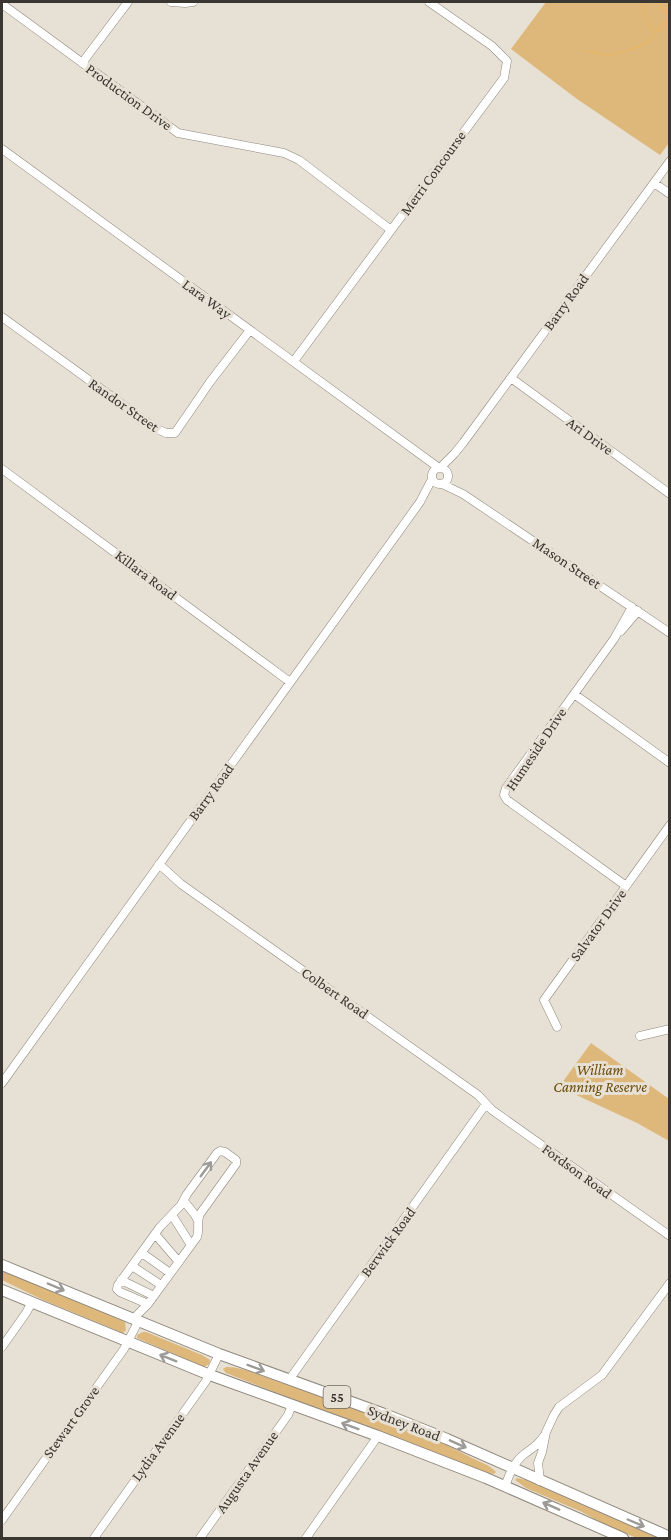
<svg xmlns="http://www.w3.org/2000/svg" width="671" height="1540" viewBox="0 0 671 1540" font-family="'Crimson Pro',serif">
	<rect width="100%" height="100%" fill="#e7e0d4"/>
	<!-- green -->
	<path fill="#deb87a" d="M546 2H669V143L660 155 577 99 511 49Z
		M591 1043 669 1099V1141L637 1123 559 1087Z
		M2 1271 121 1320 125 1322 126 1330 123 1333H120L118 1331 43 1300 2 1280Z
		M143 1332H146L202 1355 210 1360 209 1364 204 1367 137 1338V1335Z
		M226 1367C241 1366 264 1377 279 1382 343 1403 408 1424 468 1456 477 1461 489 1464 496 1472L494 1474 487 1473 434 1452 300 1402 226 1373 223 1369Z
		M517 1478 526 1480 661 1538H637L607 1526 582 1512 526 1488 515 1480Z"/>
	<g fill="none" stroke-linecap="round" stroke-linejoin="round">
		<!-- stream -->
		<path stroke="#e7b664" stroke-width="1.5" d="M642 2 645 15 653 31
			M657 2 670 16
			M588 51C595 51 601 55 607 55 612 56 641 46 645 44 655 37 659 25 670 20"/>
		<defs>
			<path id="minor" d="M171 2 185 3 193 2
				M2 4 178 133 284 153 299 160 391 230
				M82 63 128 2
				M2 149 439 468
				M654 183 670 194
				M2 317 155 428 166 433H175L210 382 250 330
				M294 361 504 78 507 61 492 46 429 2
				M511 378 670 494
				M432 476a8 8 0 1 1 16 0a8 8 0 1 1-16 0Z
				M440 468 454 454 463 443 670 161
				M2 469 290 682
				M442 484 463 494 670 633
				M621 631 638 611
				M574 694 670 763
				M159 864 181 884 478 1095 492 1110 670 1236
				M626 886 507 800 504 795 506 788 511 781 614 639 632 607
				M557 1027 544 1000 670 825
				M640 1036 670 1029
				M2 1083 420 502 432 479
				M184 1201 195 1215 198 1221
				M172 1215 191 1245
				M155 1234 179 1262
				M142 1253 170 1273
				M132 1266 161 1285
				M121 1280 154 1296
				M133 1319 148 1304 197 1237C200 1229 196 1222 200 1214L236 1164V1160L225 1152 220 1151 217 1153 187 1194 181 1205 160 1227 118 1285 117 1289 120 1292 148 1304
				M2 1347 26 1313 32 1302
				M289 1380 486 1104
				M540 1481 538 1463 542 1452 546 1432 554 1415 559 1407 602 1375 670 1283
				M505 1486C509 1476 513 1464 522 1456 531 1448 536 1448 544 1436
				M2 1520 124 1349 138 1322
				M94 1538 206 1381 219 1354
				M200 1538 288 1415 292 1405
				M306 1538 378 1436"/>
			<path id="highway" d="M2 1265 219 1354 387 1415 447 1439 670 1537
				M2 1290 210 1375 378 1436 486 1478 623 1538"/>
		</defs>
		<!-- minor casing -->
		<use href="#minor" stroke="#8e877c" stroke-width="9"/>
		<!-- highway casing -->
		<use href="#highway" stroke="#8e877c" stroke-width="12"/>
		<!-- minor -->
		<use href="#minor" stroke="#fff" stroke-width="8"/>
		<!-- highway -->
		<use href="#highway" stroke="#fff" stroke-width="10"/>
	</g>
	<!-- one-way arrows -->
	<defs><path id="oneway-shaft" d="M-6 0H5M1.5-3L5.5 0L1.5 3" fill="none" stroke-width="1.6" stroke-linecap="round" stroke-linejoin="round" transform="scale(1.5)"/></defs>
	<g stroke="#9c9b98">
		<use href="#oneway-shaft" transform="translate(206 1169) rotate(-54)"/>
		<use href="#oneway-shaft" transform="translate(56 1287) rotate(23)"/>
		<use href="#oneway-shaft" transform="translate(168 1358) rotate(-158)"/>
		<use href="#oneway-shaft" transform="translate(256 1368) rotate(20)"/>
		<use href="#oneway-shaft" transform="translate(350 1426) rotate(-160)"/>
		<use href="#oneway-shaft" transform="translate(458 1444) rotate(24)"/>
		<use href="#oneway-shaft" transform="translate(551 1506) rotate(-156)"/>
		<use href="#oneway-shaft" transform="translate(636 1523) rotate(23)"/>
	</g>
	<g text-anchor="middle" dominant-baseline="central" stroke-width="6" stroke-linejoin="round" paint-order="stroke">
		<!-- shield labels -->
		<rect fill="#e7e0d4" stroke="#6e6a63" stroke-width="1.5" x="323.5" y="1386" width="27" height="22" rx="4.5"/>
		<g font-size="14" font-weight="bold" fill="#3a3732">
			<text x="337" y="1397">55</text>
		</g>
		<!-- street labels -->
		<g font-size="15" fill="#3a3732" stroke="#e7e0d4">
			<text transform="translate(129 97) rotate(36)">Production Drive</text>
			<text transform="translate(433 173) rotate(-54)">Merri Concourse</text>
			<text transform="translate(207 299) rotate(36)">Lara Way</text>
			<text transform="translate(566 302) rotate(-54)">Barry Road</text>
			<text transform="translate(124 405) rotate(35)">Randor Street</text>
			<text transform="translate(590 436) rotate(36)">Ari Drive</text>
			<text transform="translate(567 563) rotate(34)">Mason Street</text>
			<text transform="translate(146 575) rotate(37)">Killara Road</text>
			<text transform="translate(536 749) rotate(-56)">Humeside Drive</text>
			<text transform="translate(211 792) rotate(-54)">Barry Road</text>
			<text transform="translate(598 925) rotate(-54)">Salvator Drive</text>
			<text transform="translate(335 993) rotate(35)">Colbert Road</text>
			<text transform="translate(577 1171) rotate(36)">Fordson Road</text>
			<text transform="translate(388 1242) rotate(-54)">Berwick Road</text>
			<text transform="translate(71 1422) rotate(-54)">Stewart Grove</text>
			<text transform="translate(404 1423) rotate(21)">Sydney Road</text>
			<text transform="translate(158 1447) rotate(-54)">Lydia Avenue</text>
			<text transform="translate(247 1472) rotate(-55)">Augusta Avenue</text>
		</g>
		<!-- park labels -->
		<g font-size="15" font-style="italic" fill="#6b4b08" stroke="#e7e0d4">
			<text x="600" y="1070">William<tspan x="600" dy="17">Canning Reserve</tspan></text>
		</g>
	</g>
	<!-- border -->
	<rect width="671" height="1540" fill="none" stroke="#3a3732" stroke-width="6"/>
</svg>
